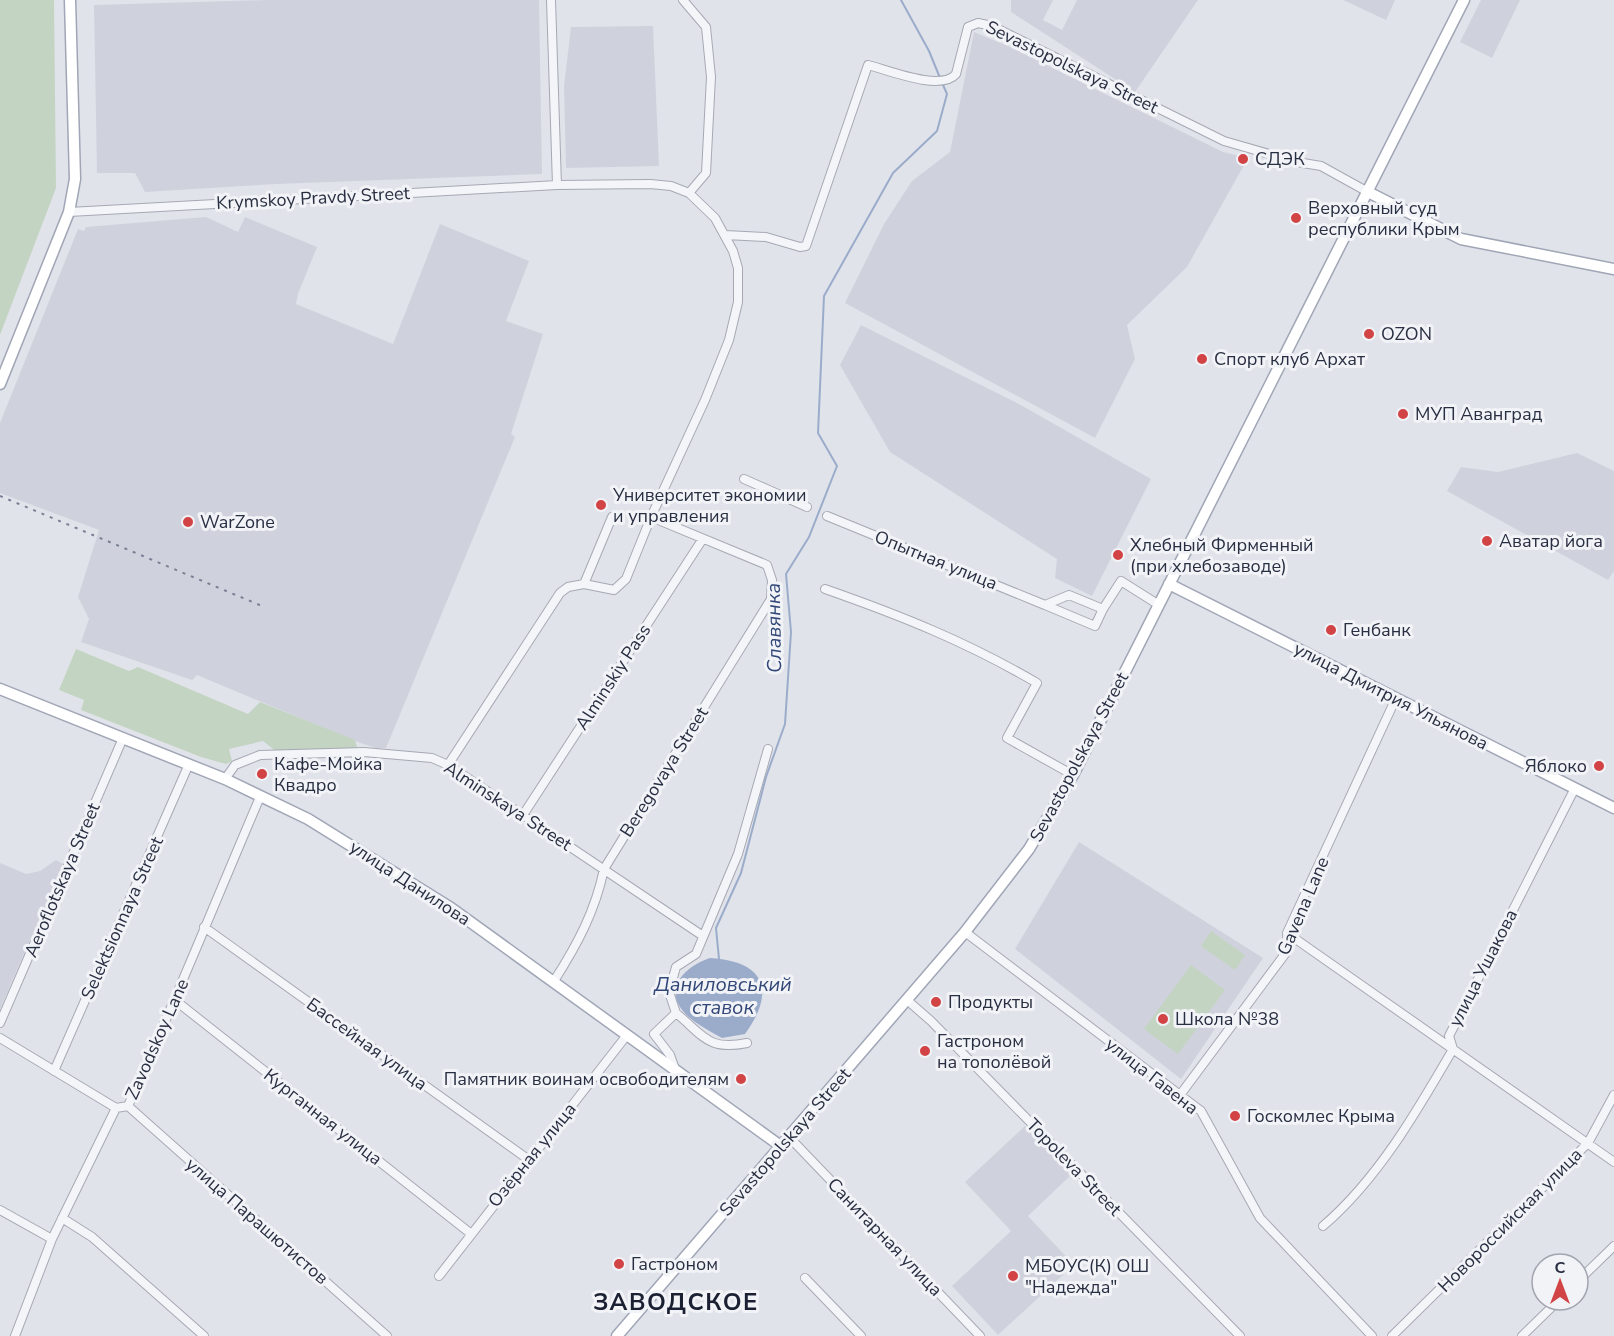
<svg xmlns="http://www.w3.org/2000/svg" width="1614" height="1336" viewBox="0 0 1614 1336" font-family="'Nunito Sans',sans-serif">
	<rect width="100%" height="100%" fill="#e1e3ea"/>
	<!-- built -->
	<path fill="#cfd2dc" d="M268 0H539L542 174 276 184 145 192 135 173H97L94 5Z
		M1011 0H1053L1043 20 1062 30 1077 0H1198L1135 92 1011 12Z
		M1343 0H1395L1386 20Z
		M1481 0H1520L1492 58 1460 42Z
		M653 26 659 166 566 168 564 86 571 27Z
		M974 32 1008 46 1223 152 1248 158 1187 267 1127 325 1135 359 1095 438 845 303 884 224 912 181 950 152Z
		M206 217 238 232 245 217 317 247 298 294 296 304 393 344 440 224 529 261 506 321 543 334 511 434 515 437 386 748H376L355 741 197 675 192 680 81 642 89 619 78 597 99 530 0 493V423L78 229 84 231 86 227Z
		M861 325 1019 404 1151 479 1092 596 1055 578 1057 559 890 452 840 365Z
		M1577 453 1614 471V571L1608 580 1447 491 1461 467 1498 472Z
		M1079 842 1263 958 1181 1079 1015 949Z
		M56 860 63 864 0 1009V863L26 874 40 871Z
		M1025 1126 1071 1175 1028 1216 1074 1265 998 1335 952 1286 1011 1231 965 1182Z"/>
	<!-- green -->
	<path fill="#c4d4c2" d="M0 0H54L56 188 0 335Z
		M76 649 129 671 138 667 248 714 260 702 355 740 357 747 341 750 278 753 263 741 229 749 232 761 226 764 201 757 81 710 84 700 59 690Z
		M1211 931 1245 955 1235 970 1201 946Z
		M1191 965 1225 990 1178 1054 1144 1029Z"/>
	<!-- water -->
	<path fill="#9baccb" d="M710 958C764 961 777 990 745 1034L722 1038C708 1030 689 1021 680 1007 665 983 691 964 710 958Z"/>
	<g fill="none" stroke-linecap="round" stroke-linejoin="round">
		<!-- stream -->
		<path stroke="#9baccb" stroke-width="2" d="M901 0 929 51 940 78
			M719 959 716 928 741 873 766 777 785 724 791 632 786 574 809 537 837 466 818 433 824 296 893 173 937 131 947 94 943 85"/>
		<defs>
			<path id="minor" d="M551 0 557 185
				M683 0 706 27 711 77 706 173 689 193
				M69 212 557 185 650 184 671 186 689 193 715 218 733 251 738 268V302L729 340 705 400 651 517 626 579 614 590 584 584 612 517
				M726 235 766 237 800 247 806 246 868 65C888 70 941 92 956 74L968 27 978 23 992 26 1224 141 1297 162 1321 166 1368 192
				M744 479 807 507
				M827 516 1045 605 1069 595 1103 609 1121 581 1159 605
				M825 589C902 616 967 642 1037 683L1007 738 1073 775
				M1045 605 1095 626 1103 609
				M448 765 560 593 568 587 584 584
				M225 779 235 765 260 755 364 752 432 758 448 765 703 936
				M523 815 702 540
				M204 927 529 1160
				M965 932 1201 1111 1260 1218 1372 1336
				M1287 933 1614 1162
				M554 981C577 945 595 912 604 869L771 599 772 580 767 565 651 517
				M907 1000 931 1021 1240 1336
				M176 1001 470 1233
				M676 1013 669 992 676 967 696 954 738 854 768 749
				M0 1023 123 738
				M0 1038 116 1108
				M675 1069 670 1055 654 1034 676 1013C704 1036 708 1051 747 1043
				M54 1071 189 764
				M1180 1095 1288 950 1287 933 1396 698
				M128 1106 387 1336
				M790 1138 980 1336
				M0 1210 52 1239
				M62 1218 92 1237 204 1336
				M1323 1226C1378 1179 1417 1111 1453 1049L1449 1036 1575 788
				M439 1276 627 1035
				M805 1278 861 1336
				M1578 1281 1614 1246
				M15 1336 52 1239 116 1108 128 1106C174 1004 216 900 260 797
				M1392 1336 1588 1143 1614 1095
				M1522 1336 1559 1300"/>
			<path id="major" d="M1368 192 1461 239 1614 269
				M0 384 69 212 75 179 70 0
				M1169 584 1614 808
				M0 689 225 779 308 819 451 908 782 1147
				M617 1336 965 932 1029 849 1073 775 1464 0"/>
		</defs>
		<!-- minor casing -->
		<use href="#minor" stroke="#a6a9b4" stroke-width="10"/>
		<!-- major casing -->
		<use href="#major" stroke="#a0a6b6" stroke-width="13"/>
		<!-- minor -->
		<use href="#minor" stroke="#f4f5f8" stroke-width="8"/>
		<!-- major -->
		<use href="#major" stroke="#fff" stroke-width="10"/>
		<!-- rail -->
		<path stroke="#7a8094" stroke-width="2" stroke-dasharray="3 6" stroke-linecap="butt" d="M0 496 262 606"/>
	</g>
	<!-- markers -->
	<g fill="#d24345" stroke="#f1f3f7" stroke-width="2">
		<circle cx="1243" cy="159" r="6"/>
		<circle cx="1296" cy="218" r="6"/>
		<circle cx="1369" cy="334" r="6"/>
		<circle cx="1202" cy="359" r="6"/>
		<circle cx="1403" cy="414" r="6"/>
		<circle cx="601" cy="505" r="6"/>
		<circle cx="188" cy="522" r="6"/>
		<circle cx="1487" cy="541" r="6"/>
		<circle cx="1118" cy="555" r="6"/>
		<circle cx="1331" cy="630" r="6"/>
		<circle cx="1599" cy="766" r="6"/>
		<circle cx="262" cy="774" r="6"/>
		<circle cx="936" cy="1002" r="6"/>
		<circle cx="1163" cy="1019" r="6"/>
		<circle cx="925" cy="1051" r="6"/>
		<circle cx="741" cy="1079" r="6"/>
		<circle cx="1235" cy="1116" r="6"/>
		<circle cx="619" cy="1264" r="6"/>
		<circle cx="1013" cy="1276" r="6"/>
	</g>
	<g text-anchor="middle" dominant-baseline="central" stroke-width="6" stroke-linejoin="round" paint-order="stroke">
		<!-- street labels -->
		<g font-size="18" fill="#292f42" stroke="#f1f3f7">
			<text transform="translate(1072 67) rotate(26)">Sevastopolskaya Street</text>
			<text transform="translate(313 198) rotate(-3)">Krymskoy Pravdy Street</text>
			<text transform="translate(936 560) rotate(22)">Опытная улица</text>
			<text transform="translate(613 677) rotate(-57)">Alminskiy Pass</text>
			<text transform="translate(1391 696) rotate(27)">улица Дмитрия Ульянова</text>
			<text transform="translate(1079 757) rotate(-62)">Sevastopolskaya Street</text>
			<text transform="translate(664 772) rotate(-58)">Beregovaya Street</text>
			<text transform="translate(508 806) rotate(33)">Alminskaya Street</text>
			<text transform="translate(62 880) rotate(-67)">Aeroflotskaya Street</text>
			<text transform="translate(410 883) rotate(33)">улица Данилова</text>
			<text transform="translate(1303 906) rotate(-67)">Gavena Lane</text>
			<text transform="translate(122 918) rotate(-66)">Selektsionnaya Street</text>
			<text transform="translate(1483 968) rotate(-63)">улица Ушакова</text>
			<text transform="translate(157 1039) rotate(-66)">Zavodskoy Lane</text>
			<text transform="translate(367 1044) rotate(36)">Бассейная улица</text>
			<text transform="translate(1152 1076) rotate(38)">улица Гавена</text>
			<text transform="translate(323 1117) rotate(38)">Курганная улица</text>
			<text transform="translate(785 1142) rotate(-49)">Sevastopolskaya Street</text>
			<text transform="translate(532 1155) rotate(-51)">Озёрная улица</text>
			<text transform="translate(1074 1167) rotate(46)">Topoleva Street</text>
			<text transform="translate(1510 1220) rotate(-45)">Новороссийская улица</text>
			<text transform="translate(257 1221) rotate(41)">улица Парашютистов</text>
			<text transform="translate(885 1237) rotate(46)">Санитарная улица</text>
		</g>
		<!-- poi labels -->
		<g font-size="18" fill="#292f42" stroke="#f1f3f7" text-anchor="start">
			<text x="1255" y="159">СДЭК</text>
			<text x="1308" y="208">Верховный суд<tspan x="1308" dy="21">республики Крым</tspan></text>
			<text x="1381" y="334">OZON</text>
			<text x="1214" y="359">Спорт клуб Архат</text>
			<text x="1415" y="414">МУП Аванград</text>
			<text x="613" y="495">Университет экономии<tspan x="613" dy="21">и управления</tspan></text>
			<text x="200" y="522">WarZone</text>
			<text x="1499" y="541">Аватар йога</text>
			<text x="1130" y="545">Хлебный Фирменный<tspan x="1130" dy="21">(при хлебозаводе)</tspan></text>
			<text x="1343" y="630">Генбанк</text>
			<text x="274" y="764">Кафе-Мойка<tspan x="274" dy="21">Квадро</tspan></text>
			<text x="1587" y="766" text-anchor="end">Яблоко</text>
			<text x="948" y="1002">Продукты</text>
			<text x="1175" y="1019">Школа №38</text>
			<text x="937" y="1041">Гастроном<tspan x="937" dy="21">на тополёвой</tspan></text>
			<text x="729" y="1079" text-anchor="end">Памятник воинам освободителям</text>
			<text x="1247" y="1116">Госкомлес Крыма</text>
			<text x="631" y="1264">Гастроном</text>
			<text x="1025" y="1266">МБОУС(К) ОШ<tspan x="1025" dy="21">"Надежда"</tspan></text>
		</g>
		<!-- water labels -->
		<g font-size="20" font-style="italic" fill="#324777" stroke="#f1f3f7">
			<text transform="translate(774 628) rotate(-91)">Славянка</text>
			<text x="723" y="984">Даниловський<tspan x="723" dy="23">ставок</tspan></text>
		</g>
		<!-- district labels -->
		<g font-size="24" font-weight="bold" letter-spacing="1.5" fill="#1b2033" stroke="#f1f3f7">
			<text x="676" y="1302">ЗАВОДСКОЕ</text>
		</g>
	</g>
	<!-- north arrow -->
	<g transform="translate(1560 1282)"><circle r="28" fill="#f1f3f7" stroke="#a1a5af" stroke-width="1.5"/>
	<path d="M0-4.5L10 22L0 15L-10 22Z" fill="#d24345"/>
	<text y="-9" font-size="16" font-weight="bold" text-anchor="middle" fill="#292f42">С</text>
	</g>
</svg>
